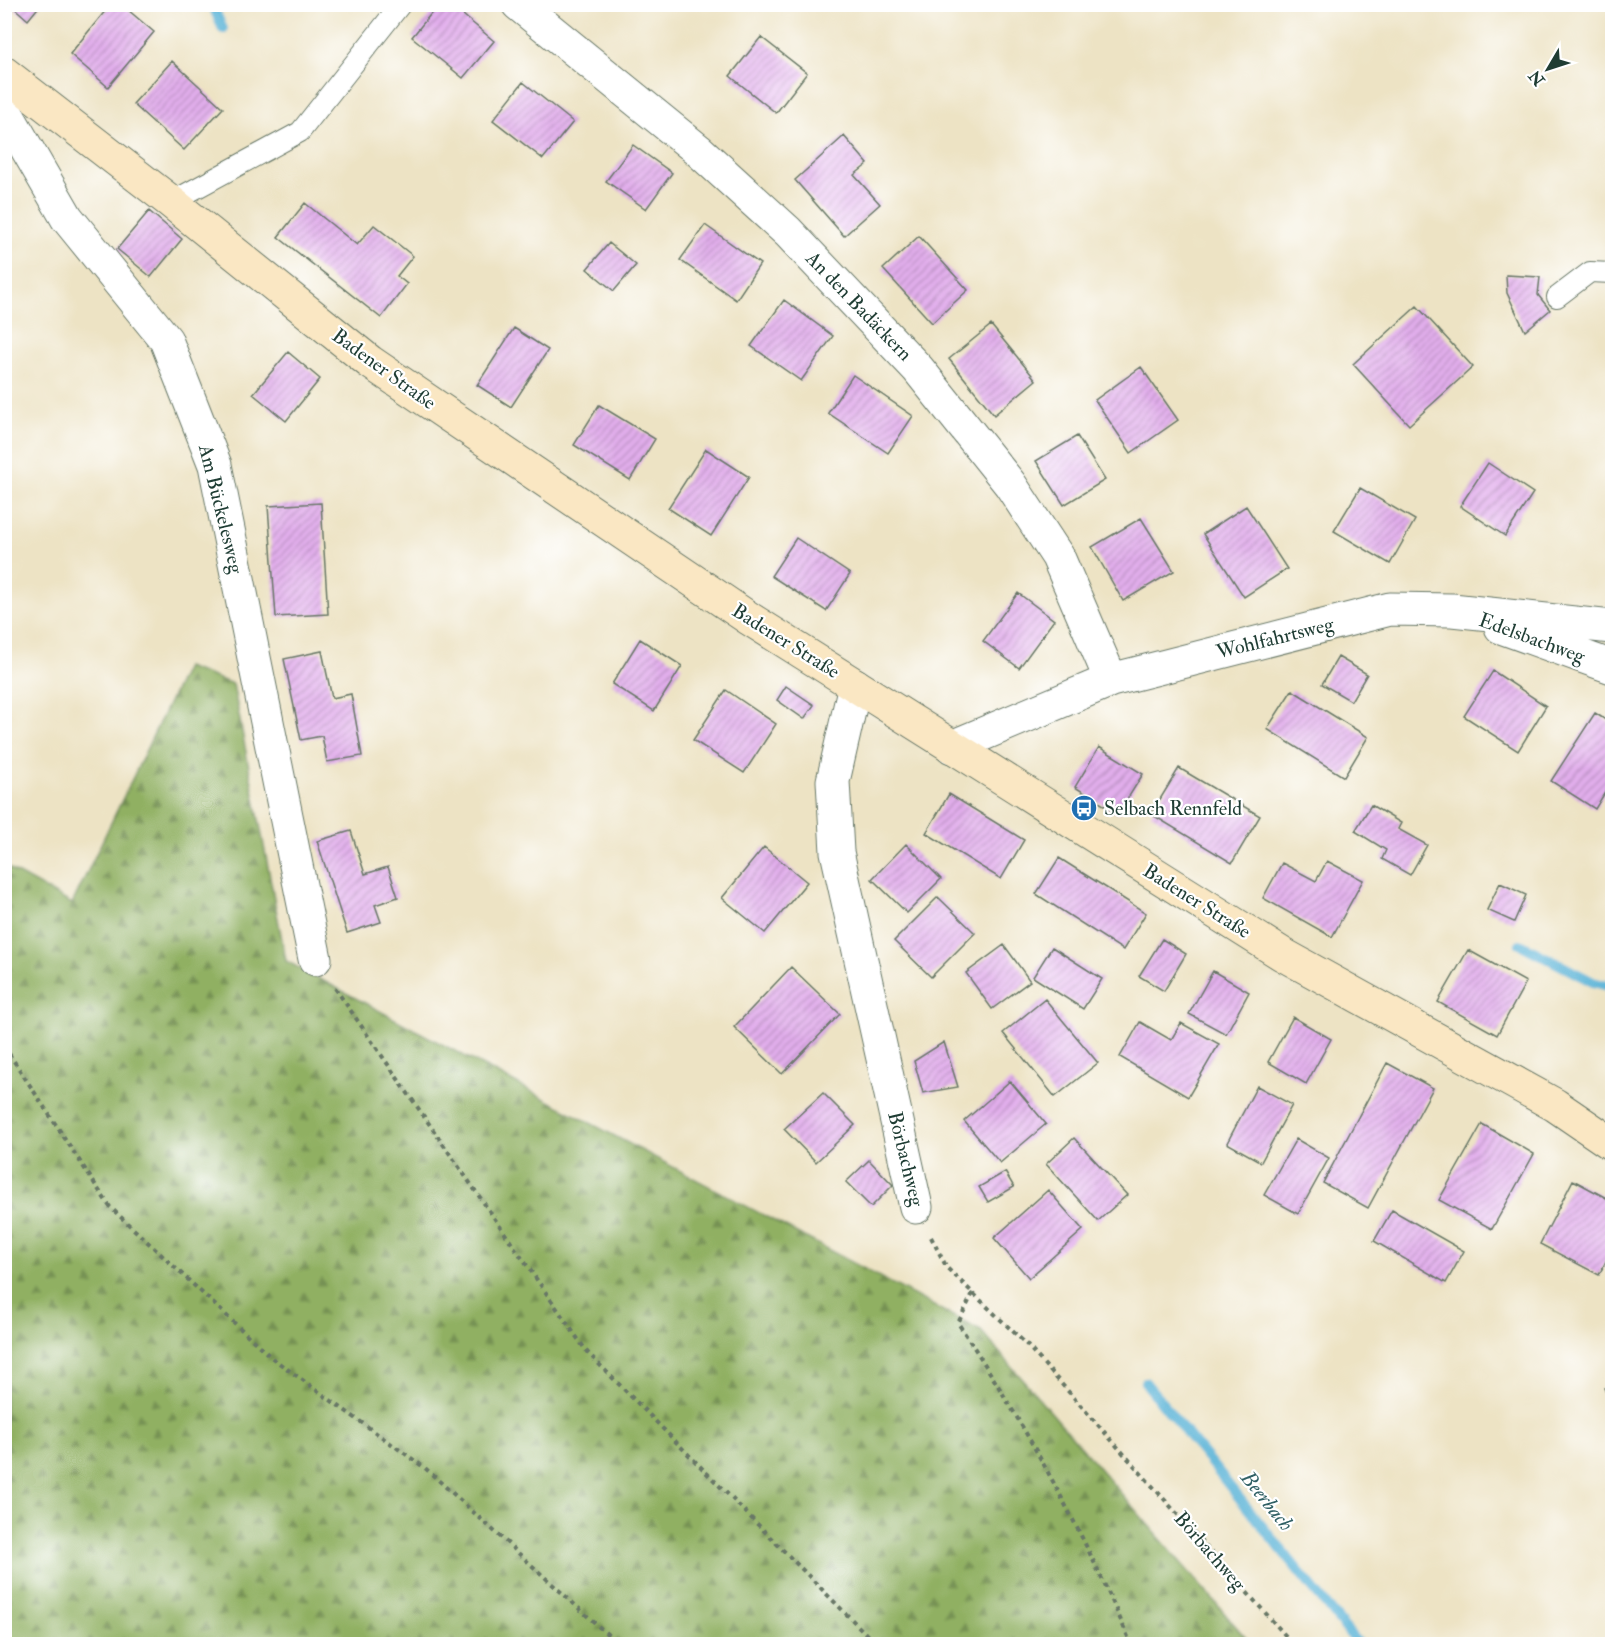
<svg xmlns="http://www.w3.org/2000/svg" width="1617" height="1649" viewBox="0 0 1617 1649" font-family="'IM FELL Double Pica',serif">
	<defs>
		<pattern id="forest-firs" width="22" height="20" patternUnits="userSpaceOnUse" patternTransform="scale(1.5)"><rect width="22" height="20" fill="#90b062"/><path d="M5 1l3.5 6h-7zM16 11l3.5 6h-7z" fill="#759052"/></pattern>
		<pattern id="building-hatch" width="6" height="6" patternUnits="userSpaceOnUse" patternTransform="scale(1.5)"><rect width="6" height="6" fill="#e2aeec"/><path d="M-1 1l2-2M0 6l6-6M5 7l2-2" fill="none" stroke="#b78fc0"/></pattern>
	</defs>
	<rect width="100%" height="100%" fill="#fff"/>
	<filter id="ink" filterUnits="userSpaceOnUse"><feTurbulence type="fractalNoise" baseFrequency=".0167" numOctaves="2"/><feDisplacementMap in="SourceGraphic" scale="12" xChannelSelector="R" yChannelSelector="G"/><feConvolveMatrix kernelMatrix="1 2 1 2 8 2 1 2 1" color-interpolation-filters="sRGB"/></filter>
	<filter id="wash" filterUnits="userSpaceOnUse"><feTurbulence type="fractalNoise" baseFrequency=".008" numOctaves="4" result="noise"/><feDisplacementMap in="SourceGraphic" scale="24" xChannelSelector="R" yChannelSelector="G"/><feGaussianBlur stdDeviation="1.35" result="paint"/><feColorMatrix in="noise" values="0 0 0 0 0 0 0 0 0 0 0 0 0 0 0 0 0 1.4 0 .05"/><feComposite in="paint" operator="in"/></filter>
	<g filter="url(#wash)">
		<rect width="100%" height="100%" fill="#ede3c4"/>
		<!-- forest -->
		<path fill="url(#forest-firs)" stroke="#58764b" stroke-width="1.5" d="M186 667 233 684 286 961 981 1331 1251 1644H5L4 866 72 904Z"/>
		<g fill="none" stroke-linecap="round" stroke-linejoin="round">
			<!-- stream -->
			<path stroke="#59b2d6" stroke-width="10" d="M212 4 223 29
				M1520 944 1593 982 1612 987
				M1145 1382 1358 1644"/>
		</g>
		<g id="blocks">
			<!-- building -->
			<path fill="url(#building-hatch)" d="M10 4H41L28 20Z
				M111 4H121L154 32 108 87 70 54Z
				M439 4H450L494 41 463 78 412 37Z
				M761 37 807 73 776 113 730 76Z
				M172 61 223 108 184 150 133 104Z
				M523 82 573 122 543 159 493 120Z
				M844 136 868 164 854 175 880 204 844 236 795 180Z
				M633 145 672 173 646 209 606 181Z
				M305 203 357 245 374 225 413 256 397 276 407 284 381 318 278 237Z
				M149 211 182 239 151 277 117 249Z
				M705 225 760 264 736 300 680 260Z
				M919 236 968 290 932 323 883 269Z
				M609 243 636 265 614 291 587 269Z
				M1506 275 1540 277 1538 295 1550 310 1525 331 1507 293Z
				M784 300 833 336 801 381 751 346Z
				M1417 306 1473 367 1409 425 1353 364Z
				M991 325 1036 380 994 415 949 359Z
				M514 328 548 350 511 407 477 385Z
				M288 352 320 379 286 421 253 394Z
				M1141 367 1178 420 1131 453 1095 400Z
				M853 375 913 416 888 453 828 413Z
				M599 405 655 439 630 480 574 445Z
				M1077 436 1105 480 1064 505 1036 461Z
				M706 449 749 477 711 536 668 508Z
				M1488 463 1533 493 1505 536 1460 506Z
				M1360 488 1415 520 1390 564 1334 531Z
				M321 503 328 614 276 617 268 506Z
				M1246 506 1287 569 1244 597 1203 534Z
				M1141 518 1174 571 1123 601 1092 547Z
				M796 538 850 574 826 611 771 576Z
				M1018 593 1054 620 1019 668 983 641Z
				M640 639 682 666 654 711 612 684Z
				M322 651 332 698 351 694 362 756 327 762 322 736 301 740 284 659Z
				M1338 657 1367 674 1351 701 1322 684Z
				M1493 671 1546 706 1518 751 1464 716Z
				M786 686 814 705 804 719 777 700Z
				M726 690 776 724 744 773 693 740Z
				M1292 690 1368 737 1344 777 1267 729Z
				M1595 713 1612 724V781L1595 809 1551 781Z
				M1099 747 1143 774 1118 814 1075 787Z
				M1179 768 1260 816 1232 863 1151 814Z
				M949 794 1024 840 1001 879 926 833Z
				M1371 805 1401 823 1398 829 1427 845 1410 875 1382 859 1386 850 1355 831Z
				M351 831 365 874 388 867 398 897 375 905 381 922 347 933 317 841Z
				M906 844 941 879 907 913 872 879Z
				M764 847 807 882 765 933 722 898Z
				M1059 858 1146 913 1123 950 1036 894Z
				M1327 861 1363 880 1332 937 1263 898 1282 863 1316 881Z
				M1500 883 1526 895 1514 922 1487 910Z
				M938 897 975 933 931 977 894 941Z
				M1162 939 1186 954 1164 991 1139 976Z
				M1004 945 1030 981 992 1009 966 973Z
				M1052 947 1102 979 1083 1009 1033 977Z
				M1468 950 1526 982 1497 1035 1438 1002Z
				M791 967 840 1014 782 1074 734 1027Z
				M1213 971 1249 992 1226 1034 1189 1014Z
				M1045 999 1098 1063 1055 1097 1003 1033Z
				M1293 1017 1331 1039 1306 1084 1268 1062Z
				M1140 1022 1171 1040 1181 1023 1219 1044 1188 1097 1120 1057Z
				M944 1042 958 1087 923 1093 914 1061Z
				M1387 1063 1433 1088 1368 1208 1323 1183Z
				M1010 1081 1046 1124 1000 1163 964 1121Z
				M1257 1086 1292 1105 1261 1162 1227 1143Z
				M823 1093 855 1125 816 1162 784 1129Z
				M1482 1124 1534 1154 1492 1229 1439 1200Z
				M1074 1138 1127 1195 1098 1221 1046 1164Z
				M1296 1139 1329 1158 1298 1214 1264 1195Z
				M869 1160 893 1185 871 1207 846 1182Z
				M1005 1172 1014 1187 988 1202 979 1187Z
				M1573 1180 1612 1201V1249L1599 1275 1540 1244Z
				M1048 1190 1083 1230 1029 1278 994 1238Z
				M1392 1210 1464 1251 1446 1283 1374 1241Z
				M1612 1385V1408L1604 1388Z"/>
		</g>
	</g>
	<g filter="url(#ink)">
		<use href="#blocks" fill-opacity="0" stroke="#677766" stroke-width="1.5"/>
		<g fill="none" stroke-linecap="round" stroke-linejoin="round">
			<defs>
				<path id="lane" d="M171 202 300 132 401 4
					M1557 297 1590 272 1612 273"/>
				<path id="street" d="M518 4 698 150 788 232 918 369 1010 484 1058 557 1111 680
					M4 109 67 218 166 340 215 465 315 959
					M1501 627 1612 667
					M855 685 833 781 837 852 916 1207
					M952 747 1111 680 1390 609 1452 610 1612 627"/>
				<path id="secondary" d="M4 73 171 202 370 362 750 619 1282 954 1555 1105 1612 1144"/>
			</defs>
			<!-- lane casing -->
			<use href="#lane" stroke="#677766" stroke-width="22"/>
			<!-- street casing -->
			<use href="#street" stroke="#677766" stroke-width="35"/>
			<!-- secondary casing -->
			<use href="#secondary" stroke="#677766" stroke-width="35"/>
			<!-- path -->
			<path stroke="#677766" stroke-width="4" stroke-dasharray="4.5 4.5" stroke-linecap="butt" d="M335 988 587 1352 876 1644
				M4 1046 110 1207 272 1358 425 1468 618 1644
				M931 1237 947 1268 1026 1344 1293 1644
				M973 1293 958 1323C1025 1424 1084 1533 1131 1644"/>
			<!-- lane -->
			<use href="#lane" stroke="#fff" stroke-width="20"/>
			<!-- street -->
			<use href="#street" stroke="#fff" stroke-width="33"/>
			<!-- secondary -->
			<use href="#secondary" stroke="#fae7c3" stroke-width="33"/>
		</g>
	</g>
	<!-- icons -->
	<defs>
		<symbol id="bus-disc" viewBox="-11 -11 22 22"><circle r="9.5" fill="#1f6fb2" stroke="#fff"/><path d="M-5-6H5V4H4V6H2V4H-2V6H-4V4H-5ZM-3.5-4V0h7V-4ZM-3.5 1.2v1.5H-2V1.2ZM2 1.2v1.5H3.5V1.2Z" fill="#fff"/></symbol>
	</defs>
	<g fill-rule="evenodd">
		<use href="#bus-disc" x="1069" y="793" width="30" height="30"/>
	</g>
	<g text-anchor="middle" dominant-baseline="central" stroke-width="4.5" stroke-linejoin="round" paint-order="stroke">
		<!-- street labels -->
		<g font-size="20" fill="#1f3d34" stroke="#fff">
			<text transform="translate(859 306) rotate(46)">An den Badäckern</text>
			<text transform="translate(384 369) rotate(36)">Badener Straße</text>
			<text transform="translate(221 509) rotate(76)">Am Bückelesweg</text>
			<text transform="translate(1275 638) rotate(-14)">Wohlfahrtsweg</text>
			<text transform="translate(1532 638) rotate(20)">Edelsbachweg</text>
			<text transform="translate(786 641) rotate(32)">Badener Straße</text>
			<text transform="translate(1197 901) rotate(32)">Badener Straße</text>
			<text transform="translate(906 1159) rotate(76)">Börbachweg</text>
			<text transform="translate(1210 1551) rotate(49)">Börbachweg</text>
		</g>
		<!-- poi labels -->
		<g font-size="20" fill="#1f3d34" stroke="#fff" text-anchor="start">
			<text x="1104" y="808">Selbach Rennfeld</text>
		</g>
		<!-- water labels -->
		<g font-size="21" font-style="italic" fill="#306065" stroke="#fff">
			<text transform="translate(1267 1501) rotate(51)">Beerbach</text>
		</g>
	</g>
	<!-- margin -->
	<rect width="1617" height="1649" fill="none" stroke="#fff" stroke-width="24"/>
	<!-- north arrow -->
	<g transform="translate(1548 69) rotate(231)" stroke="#ffffff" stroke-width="4.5" paint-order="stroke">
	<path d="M0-4.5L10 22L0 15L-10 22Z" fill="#1f3d34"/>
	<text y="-9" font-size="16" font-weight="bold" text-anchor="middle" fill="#1f3d34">N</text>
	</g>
</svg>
